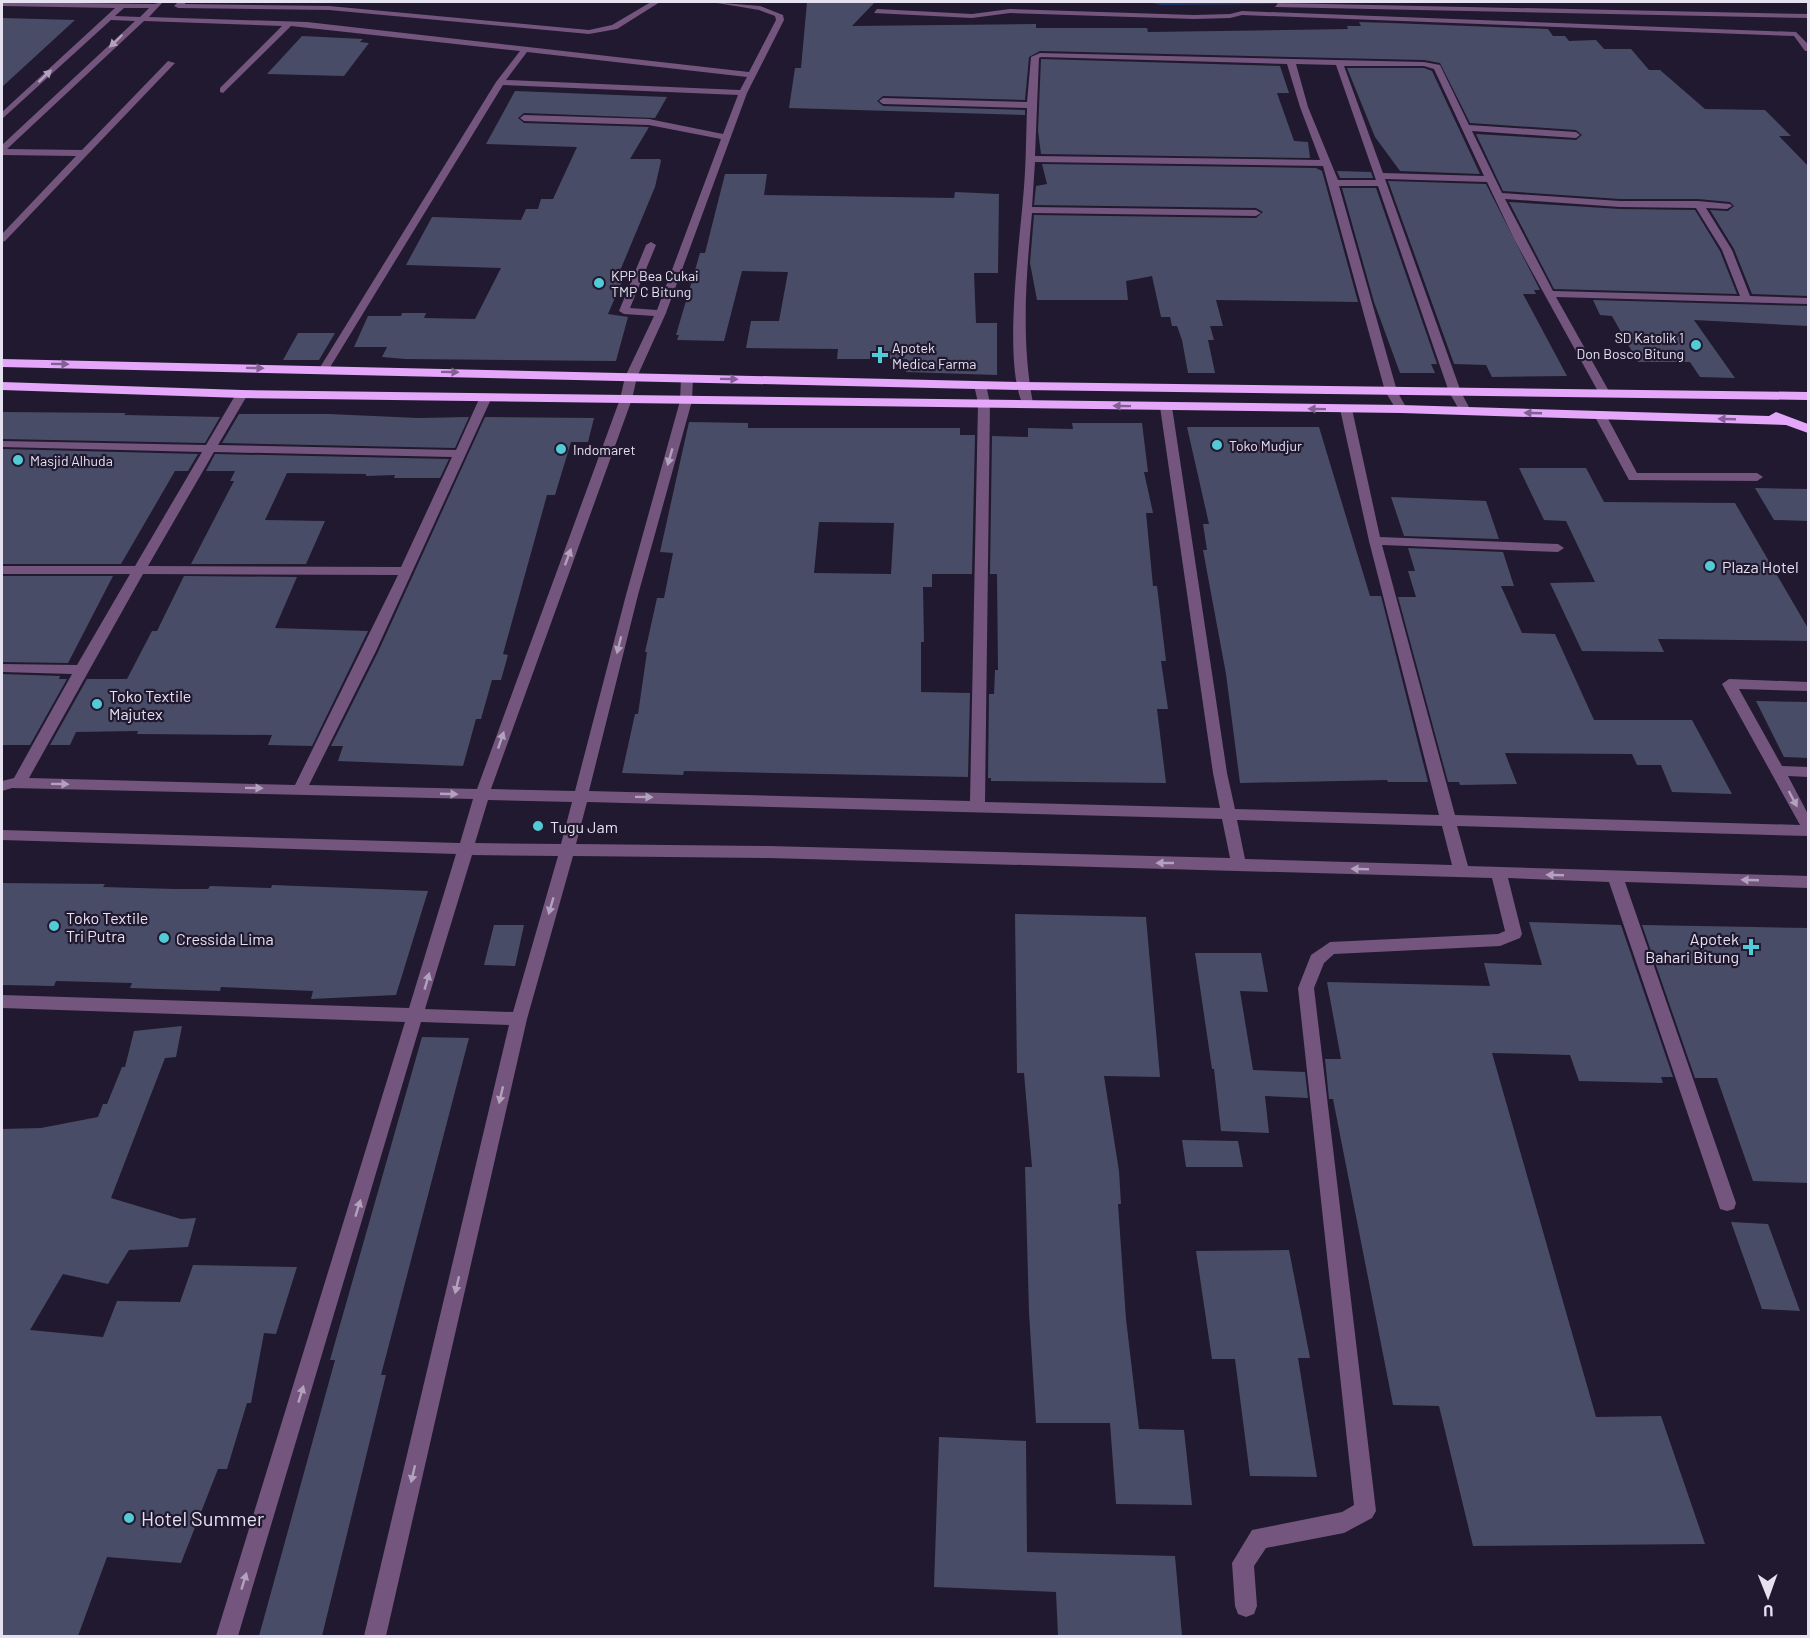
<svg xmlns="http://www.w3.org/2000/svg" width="1810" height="1638" viewBox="0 0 1810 1638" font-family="Barlow,sans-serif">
	<rect width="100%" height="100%" fill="#21192f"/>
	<!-- water -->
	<path fill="#1a3a70" d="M1148 2H1465L1161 5Z"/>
	<!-- building -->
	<path fill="#494c66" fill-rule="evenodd" d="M807 2H875L852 26 1036 24V28H1147L1148 32 1348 29 1347 26H1361L1359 22 1391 23 1548 29 1553 36H1565L1569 41 1596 40 1604 49H1631L1649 70H1660L1705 109 1765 110 1791 136H1779L1809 167V296L1752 294 1734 249 1710 210 1728 211 1734 206 1730 202 1698 199H1620L1503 191 1476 134 1576 140 1582 135 1576 130 1470 123 1440 63 1424 60 1040 51 1029 57 1025 100 883 96 877 101 883 106 1025 110V115L789 108 795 68H801Z
		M2 18 75 20 2 87Z
		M302 36 363 39 360 42 369 43 344 76 267 74Z
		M1041 59 1280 66 1289 93H1277L1294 141 1308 142 1310 158 1041 154 1038 131Z
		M1347 68H1424L1432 71 1480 174 1400 171 1375 137Z
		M515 91 667 97 655 118 524 113 518 118 524 123 649 127 630 159H660L661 161 655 187 617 278 623 279 608 314 628 317 616 361 405 359 382 357 387 347H354L368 316H401L402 313H426L424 318 475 319 501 268 406 265 432 217 521 220 526 209H538L541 199H553L577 147 486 144Z
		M1042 164 1316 168 1322 171 1358 302 1216 300 1223 326H1210L1214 340H1208L1215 373H1188L1182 340 1177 326H1172L1170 317H1161L1152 276 1126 281 1128 300H1037L1030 263 1034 215 1256 218 1263 212 1256 208 1034 205 1036 186 1047 184Z
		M1337 171 1371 172 1373 178H1340Z
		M725 174H767L764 195 954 198 955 192 999 194 998 273H974L976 323H997V375L906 372 907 359H837L838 349 746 348 751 321H779L788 272 742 271 724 341 677 340 679 335H676L700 253H705Z
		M1388 181 1486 184 1540 290H1534L1536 294H1523L1567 376 1492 377 1486 365 1454 364Z
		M1342 188H1376L1437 364H1431L1435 373H1400L1374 302Z
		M1509 202 1620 209 1695 210 1720 251 1737 294 1554 289Z
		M1593 300 1809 306V326L1694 320 1735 378 1700 377 1690 362H1638L1612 316 1600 315Z
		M298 333H335L319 360H283Z
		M2 412 126 413 124 415 220 417 205 443 2 439Z
		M239 414H329L418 418 469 417 455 448 222 443Z
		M485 417 594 418 588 442H571L555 495H547L503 654 508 655 501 680H492L481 719H476L463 766 338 761 343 746H331L378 652Z
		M689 422 748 423V428H960V435H975L972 574H932V587H923L924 642H921V692L970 693 968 777 684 771 683 775 622 773 635 714H638L647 652H645L657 598H664L673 553 660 552ZM819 522 894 523 891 574 814 573Z
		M1072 423H1142L1148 472H1144L1153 513H1146L1153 586H1157L1166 661H1161L1168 709H1157L1166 783 991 781V778H988L989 694H994L995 670H998L997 574H990L992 436 1028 437V428L1073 429Z
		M1187 427H1319L1370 596H1381L1428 782H1388L1387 780 1240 783 1226 674 1203 550H1207L1203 524H1209Z
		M2 449 198 454 188 471H175L121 564H2Z
		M215 454 449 459 440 478H394L395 475 366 476V474L287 473 265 520 325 521 306 564H191L234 481H230L235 471H206Z
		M1519 468H1586L1604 502 1735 503 1809 630V641L1658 639 1664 652 1582 651 1550 583 1595 582 1566 521 1544 520Z
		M1755 488 1809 489V521L1774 520Z
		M1391 497 1486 501 1499 539 1404 536Z
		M1408 548 1503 552 1514 586H1501L1522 633 1555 634 1594 720H1692L1732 794 1672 792 1661 765H1637L1632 754 1505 753 1517 784 1460 785 1459 782H1448L1398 597H1416L1408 571H1415Z
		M2 576H113L68 663 2 662Z
		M184 576 297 577 275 628 368 631 312 746 268 745 272 735 137 734 138 731 76 732 70 745H50L87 679H127L152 631H157Z
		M2 674 60 676 59 679H67L30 745H2Z
		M1756 701 1809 702V758L1784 757Z
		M2 883 105 884 103 887 175 889H208L210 886 271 888 272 885 428 891 396 995 311 999 313 991 221 987 220 991 161 989 130 988 132 983 56 981 54 986 2 985Z
		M1015 914 1146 917 1160 1077 1104 1076 1119 1171 1121 1204H1118L1126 1319 1139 1429 1184 1430 1192 1505 1116 1504 1110 1423H1036L1029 1312 1025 1167H1032L1024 1073H1017Z
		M1529 922 1621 925 1673 1077H1661L1663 1083 1579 1081 1570 1055 1492 1053 1596 1417 1661 1416 1705 1544 1473 1546 1439 1406 1393 1405 1333 1099H1329L1325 1059H1341L1327 982 1490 986 1484 963 1542 965Z
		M494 925H524L515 966 484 965Z
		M1642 925 1809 928V1183L1753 1181 1717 1078H1695Z
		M1195 953H1261L1268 992 1240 991 1253 1070 1305 1072 1308 1098 1265 1096 1269 1133 1221 1131 1214 1069H1212Z
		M182 1026 176 1057 165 1058 111 1198 181 1219 196 1218 188 1247 129 1250 108 1284 63 1274 30 1330 103 1337 117 1301 180 1302 193 1265 297 1267 276 1334 264 1333 251 1403H247L227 1469H218L181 1563 107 1557 78 1636H2V1129L41 1128 98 1117 103 1104H107L122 1067H125L134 1031Z
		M422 1037 469 1038 381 1375H386L322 1636H259L335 1360H330Z
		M1182 1140 1238 1141 1243 1167H1186Z
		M1731 1222 1768 1224 1800 1311 1762 1309Z
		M1289 1250 1310 1358H1298L1317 1477 1250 1476 1235 1359H1212L1196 1251Z
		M939 1437 1026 1441 1027 1552 1175 1556 1182 1636H1058L1056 1592 934 1587Z"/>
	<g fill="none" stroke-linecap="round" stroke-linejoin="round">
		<!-- minor -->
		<path fill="#73557d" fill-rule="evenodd" d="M2 2 154 4 163 2 149 17 307 22 749 72 776 20 775 16 759 10 711 2 760 6 783 15 784 20 747 93 666 313 637 377 632 399 491 789 575 791 626 595 680 401 681 378 687 375 693 378 692 401 638 595 589 791 970 801 978 403 974 385 980 382 986 385 990 403 985 802 1220 808 1213 773 1160 407 1166 404 1172 407 1227 773 1235 809 1439 815 1369 541 1340 409 1346 406 1352 409 1380 537 1558 544 1564 548 1558 552 1382 545 1455 815 1800 825 1722 684 1729 679 1808 682V691L1739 689 1782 766 1808 767V777L1788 776 1808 814V836L1457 826 1468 866 1808 876V888L1625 882 1736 1203 1734 1209 1727 1211 1720 1209 1718 1203 1609 882 1508 878 1522 934 1520 938 1500 946 1334 954 1324 963 1314 988 1376 1511 1372 1518 1344 1533 1266 1548 1254 1566 1257 1606 1254 1614 1246 1617 1238 1614 1235 1606 1232 1563 1252 1530 1342 1512 1354 1505 1298 988 1311 955 1330 942 1498 934 1505 931 1492 878 769 858 573 856 527 1019 386 1636H364L509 1025 421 1022 238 1636H216L405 1022 2 1008V995L409 1008 456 854 2 840V830L460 843 473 799 12 788 2 791V781L14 778 72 674 2 672V664L77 665 130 574H2V566H135L202 452 2 447V441L206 445 236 394 242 391 248 394 218 445 456 450 480 397 486 394 490 395 492 397 376 651 309 785 477 789 620 399 625 377 654 316 624 314 619 311 646 245 651 242 656 245 630 308 657 310 721 139 649 125 524 121 520 118 524 115 649 119 723 134 738 95 503 85 329 369 324 372 319 369 496 82 520 51 291 26 223 93 220 92V88L282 26 144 21 7 149 82 150 168 61 175 63 5 241 2 242V234L76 156 2 155V145L135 21 111 20 2 119V112L115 8 2 6ZM124 8H149L140 17 115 16ZM527 52 747 77 740 90 506 80ZM214 452 452 457 401 567 148 566ZM143 574 398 575 295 785 29 778ZM488 800 572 802 561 844 475 843ZM587 802 1222 819 1230 858 769 846 576 844ZM1237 820 1442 826 1452 865 1245 859ZM472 855 558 856 513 1012 425 1009Z
			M178 2H185V4L329 6 589 30 612 25 651 2H660L617 29 589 34 329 10 178 8 174 6Z
			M1278 3 1808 14V18L1275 7Z
			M877 9 972 14 1010 9 1194 15 1230 14 1242 11 1796 32 1808 44V51H1805L1794 36 1242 15 1230 18 1194 19 1010 13 972 18 874 13Z
			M1040 53 1424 62 1440 65 1469 125 1576 132 1580 135 1576 138 1472 131 1502 193 1620 201H1698L1730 204 1732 206 1727 209 1706 208 1732 250 1750 296 1808 298V304L1556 297 1610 393 1604 396 1600 395 1514 239 1487 182 1385 179 1461 392 1471 411 1469 413H1461L1449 392 1378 186H1339L1397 391 1407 409 1401 412 1397 411 1385 391 1323 166 1035 162 1032 207 1256 210 1261 213 1256 216 1032 213C1026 277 1021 340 1033 403L1027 406 1023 405C1003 363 1019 248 1023 199 1026 169 1026 139 1027 108L883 104 879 101 883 98 1027 102 1031 57ZM1041 57 1287 64 1300 107 1320 160 1035 156 1039 58ZM1296 64 1336 65 1376 180H1338L1308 107ZM1344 66H1424L1434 69 1484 176 1383 173ZM1505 199 1620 207 1696 208 1722 250 1740 296 1553 291Z
			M1600 412 1606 415 1637 473H1757L1763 477 1757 481 1629 480 1594 415Z"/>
		<!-- highway -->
		<path fill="#e4a7fa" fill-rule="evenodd" d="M2 359 1023 382 1808 392V400L1023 390 2 367Z
			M2 382 242 390 1401 405 1769 416 1776 412 1808 424V433L1786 425 1401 413 242 398 2 390Z"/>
	</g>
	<!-- one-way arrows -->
	<defs><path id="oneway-solid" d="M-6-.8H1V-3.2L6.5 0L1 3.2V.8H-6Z" transform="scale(1.5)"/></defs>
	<g fill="#b2a2bd">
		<use href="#oneway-solid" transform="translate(116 41) rotate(136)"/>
		<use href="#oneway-solid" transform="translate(45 76) rotate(-43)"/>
		<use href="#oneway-solid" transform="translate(670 457) rotate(106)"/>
		<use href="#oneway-solid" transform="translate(568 557) rotate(-70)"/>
		<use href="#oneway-solid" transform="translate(619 645) rotate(104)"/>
		<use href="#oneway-solid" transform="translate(501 740) rotate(-71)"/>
		<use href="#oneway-solid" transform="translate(60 784) rotate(1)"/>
		<use href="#oneway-solid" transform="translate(254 788) rotate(1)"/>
		<use href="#oneway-solid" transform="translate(449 794) rotate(2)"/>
		<use href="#oneway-solid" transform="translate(644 797) rotate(1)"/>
		<use href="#oneway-solid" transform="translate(1793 799) rotate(62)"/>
		<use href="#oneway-solid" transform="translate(1165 863) rotate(-180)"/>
		<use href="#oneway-solid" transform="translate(1360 869) rotate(-178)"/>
		<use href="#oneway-solid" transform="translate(1555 875) rotate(-178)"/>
		<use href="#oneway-solid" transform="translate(1750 880) rotate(-178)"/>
		<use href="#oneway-solid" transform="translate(551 906) rotate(106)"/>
		<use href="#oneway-solid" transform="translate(427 981) rotate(-74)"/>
		<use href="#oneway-solid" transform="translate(501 1095) rotate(103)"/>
		<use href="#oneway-solid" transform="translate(358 1208) rotate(-73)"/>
		<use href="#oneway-solid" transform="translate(457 1285) rotate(103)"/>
		<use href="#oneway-solid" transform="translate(301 1394) rotate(-73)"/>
		<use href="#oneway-solid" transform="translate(413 1474) rotate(103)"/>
		<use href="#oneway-solid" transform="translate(244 1581) rotate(-73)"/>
	</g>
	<g fill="#826094">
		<use href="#oneway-solid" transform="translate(60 364) rotate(1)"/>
		<use href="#oneway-solid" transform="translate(255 368) rotate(1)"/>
		<use href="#oneway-solid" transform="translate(450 372) rotate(1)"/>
		<use href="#oneway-solid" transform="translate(729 379) rotate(1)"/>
		<use href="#oneway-solid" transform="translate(1122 406) rotate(-179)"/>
		<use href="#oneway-solid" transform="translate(1317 409) rotate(-179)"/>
		<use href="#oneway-solid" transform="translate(1533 413) rotate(-178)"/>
		<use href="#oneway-solid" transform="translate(1727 419) rotate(-178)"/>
	</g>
	<!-- markers -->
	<g fill="#52cbd7" stroke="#21192f" stroke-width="2">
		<circle cx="599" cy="283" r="6"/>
		<circle cx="1696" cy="345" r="6"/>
		<path d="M877 346h6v6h6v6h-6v6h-6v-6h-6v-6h6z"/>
		<circle cx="1217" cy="445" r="6"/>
		<circle cx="561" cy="449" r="6"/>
		<circle cx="18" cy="460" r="6"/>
		<circle cx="1710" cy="566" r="6"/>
		<circle cx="97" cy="704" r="6"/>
		<circle cx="538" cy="826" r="6"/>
		<circle cx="54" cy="926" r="6"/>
		<circle cx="164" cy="938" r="6"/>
		<path d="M1748 938h6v6h6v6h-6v6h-6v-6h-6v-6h6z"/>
		<circle cx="129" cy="1518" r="6"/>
	</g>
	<g text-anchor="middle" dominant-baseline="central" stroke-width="4.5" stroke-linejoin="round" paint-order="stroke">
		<!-- far-poi labels -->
		<g font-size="14" fill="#e5e1f1" stroke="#21192f" text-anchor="start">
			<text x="611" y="275">KPP Bea Cukai<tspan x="611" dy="16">TMP C Bitung</tspan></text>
			<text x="1684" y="337" text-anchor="end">SD Katolik 1<tspan x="1684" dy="16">Don Bosco Bitung</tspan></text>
			<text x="892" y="347">Apotek<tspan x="892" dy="16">Medica Farma</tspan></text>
			<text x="1229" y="445">Toko Mudjur</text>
			<text x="573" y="449">Indomaret</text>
			<text x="30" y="460">Masjid Alhuda</text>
		</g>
		<!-- poi labels -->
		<g font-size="16" fill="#e5e1f1" stroke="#21192f" text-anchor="start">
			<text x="1722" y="566">Plaza Hotel</text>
			<text x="109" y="695">Toko Textile<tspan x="109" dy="18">Majutex</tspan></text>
			<text x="550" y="826">Tugu Jam</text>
			<text x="66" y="917">Toko Textile<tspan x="66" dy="18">Tri Putra</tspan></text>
			<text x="176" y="938">Cressida Lima</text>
			<text x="1739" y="938" text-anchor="end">Apotek<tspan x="1739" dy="18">Bahari Bitung</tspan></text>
		</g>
		<!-- near-poi labels -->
		<g font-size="20" fill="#e5e1f1" stroke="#21192f" text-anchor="start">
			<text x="141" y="1518">Hotel Summer</text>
		</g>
	</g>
	<!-- border -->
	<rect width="1810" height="1638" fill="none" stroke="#e5e1f1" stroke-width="6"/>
	<!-- north arrow -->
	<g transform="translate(1768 1596) rotate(179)" stroke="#21192f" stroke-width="4.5" paint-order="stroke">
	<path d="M0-4.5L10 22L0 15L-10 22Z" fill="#e5e1f1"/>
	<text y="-9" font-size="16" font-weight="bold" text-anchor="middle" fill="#e5e1f1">U</text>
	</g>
</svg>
